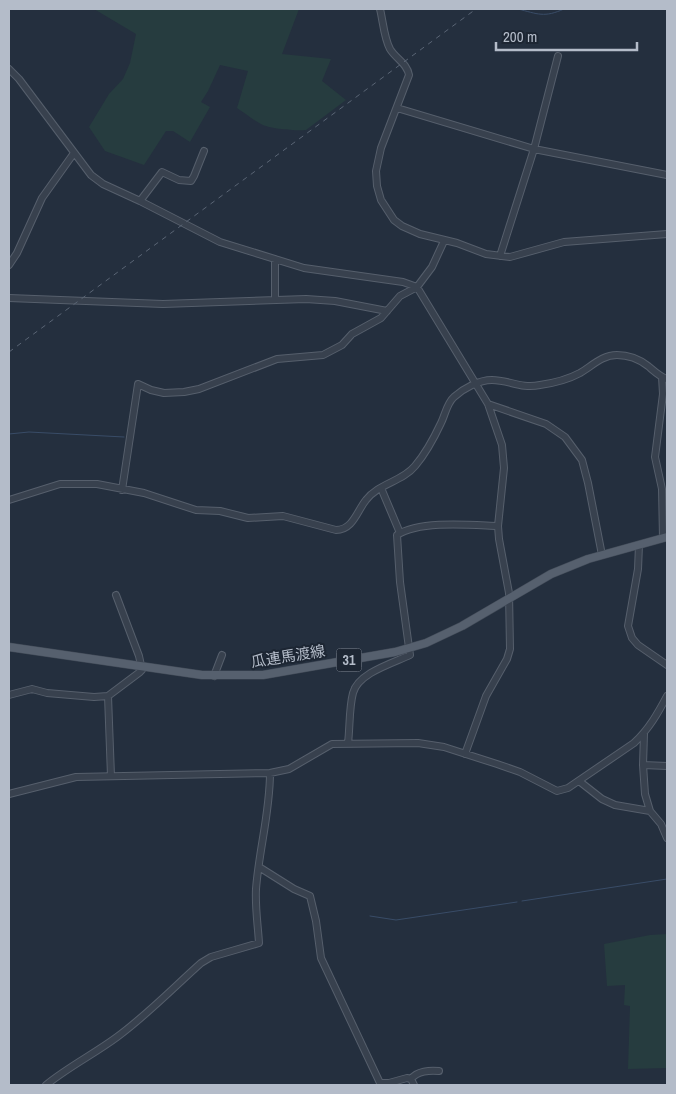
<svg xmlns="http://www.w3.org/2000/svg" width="676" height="1094" viewBox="0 0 676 1094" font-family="'Archivo Narrow','Noto Sans JP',sans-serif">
	<rect width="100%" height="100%" fill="#242f3e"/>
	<!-- green -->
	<path fill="#263c3f" d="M94 9H299L282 54 331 59 322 81 346 100 306 130C297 131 269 129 261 124 253 120 245 113 237 108L248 71 220 65 208 91 201 102 210 107 190 142 173 131H166L144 165 105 151 89 127 109 94 123 79 130 63 136 34Z
		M667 934V1068L628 1069 630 1006 624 1005 625 985 607 986 604 944 650 935Z"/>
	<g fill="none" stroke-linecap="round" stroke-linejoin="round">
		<!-- stream -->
		<path stroke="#394c67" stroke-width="1" d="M518 9C538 14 544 18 564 9
			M9 434 29 432 124 437
			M522 901 667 879
			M370 916 396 920 517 902"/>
		<defs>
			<path id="minor" d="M380 9C383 21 384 38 390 49 396 59 407 63 409 75L381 148 376 171 377 186 381 200 394 220 402 226 420 234 457 243 486 254 510 257 564 242 667 234
				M9 69 19 79 91 175 103 184 140 201 220 242 304 268 403 282 417 287 488 404 502 445 504 468 498 526 499 539 509 593 510 649 507 659 486 696 465 754
				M397 108 534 149 667 175
				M140 201 162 172 179 180 191 181 194 176 204 151
				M500 256 534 149 558 56
				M275 259V300
				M9 265 17 253 42 198 74 153
				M9 298 163 304 306 299 335 301 387 311
				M662 377 663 394 655 457 662 489 663 538
				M488 404 546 424 565 437 582 460 588 483 602 555
				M381 488 400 533
				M122 490 138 384 151 390 164 393 184 392 199 389 277 359 323 355 342 345 352 334 381 318 400 296 417 287 432 267 444 241
				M9 500 60 484H97L144 493 196 510 220 511 248 518 283 516 336 530C353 530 357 511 366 500 379 483 402 482 415 466 426 453 434 438 441 423 445 415 447 403 454 397 464 388 479 380 492 380 509 380 521 389 540 385 554 383 567 380 580 373 592 366 602 355 617 355 628 355 639 359 648 366 654 371 660 377 667 379
				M639 545 638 569 628 626 632 638 638 645 667 665
				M214 676 222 655
				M9 695 32 689 47 693 94 697 108 696 140 672 142 670 139 656 116 595
				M108 696 111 776
				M644 734 643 765 645 794 650 811 661 824 667 838
				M348 743C350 727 349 708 353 693 358 673 393 663 410 655L400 582 397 535C421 520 471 525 498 526
				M643 765 667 766
				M579 781 602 799 615 805 650 811
				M9 794 76 777 270 773 289 769 332 744 418 743 444 747 497 764 520 772 557 791 568 788 634 743C649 729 658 713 667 696
				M259 867 294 889 310 896 316 921 321 958 380 1083H389L407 1078 411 1079 414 1085
				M411 1079C417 1071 430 1070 439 1071
				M46 1085C68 1067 94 1054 117 1037 147 1015 173 988 201 963L211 957 259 943C258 926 255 907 256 889 259 850 270 812 270 773"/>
			<path id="major" d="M9 647 202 675H263L395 652 426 643 462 626 551 574 588 559 667 537"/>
		</defs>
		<!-- minor casing -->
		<use href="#minor" stroke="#565f6c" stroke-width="8"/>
		<!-- major casing -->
		<use href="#major" stroke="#414a57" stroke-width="9"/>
		<!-- minor -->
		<use href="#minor" stroke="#38414e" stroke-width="6"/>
		<!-- major -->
		<use href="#major" stroke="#56606e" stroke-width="8"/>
		<!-- rail -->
		<path stroke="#5a6575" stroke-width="1" stroke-dasharray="5 5" stroke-linecap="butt" d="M9 352 476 9"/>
	</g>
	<g text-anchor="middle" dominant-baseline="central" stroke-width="4" stroke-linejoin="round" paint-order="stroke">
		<!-- shield labels -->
		<rect fill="#1d2633" stroke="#878f9c" stroke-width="1" x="336.5" y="648.5" width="25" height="23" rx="4"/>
		<g font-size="14" font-weight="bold" fill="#b4bcc9">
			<text x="349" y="660">31</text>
		</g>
		<!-- street labels -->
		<g font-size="15" fill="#b4bcc9" stroke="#1d2633">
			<text transform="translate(288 656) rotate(-9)">瓜連馬渡線</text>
		</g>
	</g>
	<!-- border -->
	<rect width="676" height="1094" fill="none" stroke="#b4bcc9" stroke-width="20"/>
	<!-- scale -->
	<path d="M496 42v8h141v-8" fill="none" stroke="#b4bcc9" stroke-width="2.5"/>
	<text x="503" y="42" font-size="15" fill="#b4bcc9" stroke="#1d2633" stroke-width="4" paint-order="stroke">200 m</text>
</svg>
